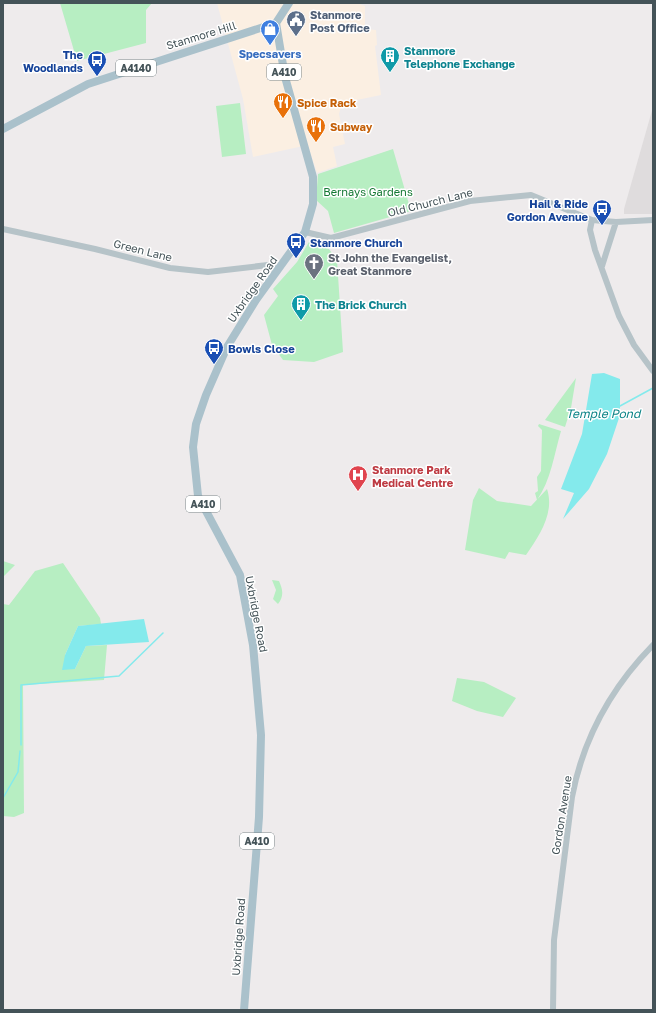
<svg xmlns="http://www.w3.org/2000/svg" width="656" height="1013" viewBox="0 0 656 1013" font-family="'Golos Text',sans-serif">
	<rect width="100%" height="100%" fill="#eeebec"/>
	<!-- commercial -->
	<path fill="#fbefe2" d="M217 3H357L365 6V29L376 30 377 45 375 46 381 95 342 103 339 114 345 144 333 147 337 166 317 173 308 145 253 157 243 99Z"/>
	<!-- education -->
	<path fill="#dfdcdd" d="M653 107V214H624V209Z"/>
	<!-- green -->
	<path fill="#b7eec2" d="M60 3H152L146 10V43L77 61Z
		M240 103 246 154 222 157 216 106Z
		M393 149 411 211 334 233 328 211 316 200 318 174Z
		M314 240 326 245 337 260 343 352 314 362 283 360 272 345 264 315 278 296 273 289 297 262 309 242Z
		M576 378 571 408 565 427 545 420Z
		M539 424 561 431C554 455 551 480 537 500L535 493 538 491 537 477 541 471 542 430 538 426Z
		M479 488 497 501 531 506 547 489C555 513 539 536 526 555L509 552 505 559 465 550 473 500Z
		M3 561 15 565 3 577Z
		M63 563 100 618 101 624 78 626 65 655 75 669 86 646 107 645 104 680 23 685 24 813 14 817 3 816V604L9 605 35 571Z
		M272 580 279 581C283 590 284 596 278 604L273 599 276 590Z
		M457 678 484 682 516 698 503 717 477 711 452 701Z"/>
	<!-- water -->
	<path fill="#84eaec" d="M604 373 620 379V415L607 454 589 489 563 519 574 493 561 489 582 434 592 374Z
		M144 619 149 642 86 646 75 669 62 670 65 655 78 626Z"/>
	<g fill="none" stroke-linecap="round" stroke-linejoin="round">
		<!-- stream -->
		<path stroke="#84eaec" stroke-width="1.5" d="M620 406 653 388
			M21 745V685L119 676 163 633
			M3 798 18 772 20 751"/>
		<!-- tertiary -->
		<path stroke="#b6c3c8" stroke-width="6" d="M592 220 590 230 595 250 619 316 634 345 653 371
			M3 229 95 249 170 268 208 272 268 265 278 270
			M305 232 331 238 470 201 531 195 592 220 616 222 653 220
			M602 266 616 222
			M553 1010 554 940 572 797C583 739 612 687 653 645"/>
		<!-- primary -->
		<path stroke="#aac1cb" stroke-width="8" d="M276 23 289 3
			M3 129 88 84 276 23
			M244 1010 259 817 261 735 253 645 240 575 198 496 193 447 196 424 206 395 227 347 256 300 305 232 313 204V177L285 77 276 23"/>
	</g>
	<!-- icons -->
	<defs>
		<symbol id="civic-pin" viewBox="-11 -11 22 30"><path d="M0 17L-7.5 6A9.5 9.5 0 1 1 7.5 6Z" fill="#5c6f8a" stroke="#fff"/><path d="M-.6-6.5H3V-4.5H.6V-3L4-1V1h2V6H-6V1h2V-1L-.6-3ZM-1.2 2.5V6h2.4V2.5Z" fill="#fff"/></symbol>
		<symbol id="shop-pin" viewBox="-11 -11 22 30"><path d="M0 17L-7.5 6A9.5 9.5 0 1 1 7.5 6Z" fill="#3f7fe0" stroke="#fff"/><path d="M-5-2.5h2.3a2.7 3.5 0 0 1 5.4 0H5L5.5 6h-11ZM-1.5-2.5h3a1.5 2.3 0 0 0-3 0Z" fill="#fff"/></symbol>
		<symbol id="building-pin" viewBox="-11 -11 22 30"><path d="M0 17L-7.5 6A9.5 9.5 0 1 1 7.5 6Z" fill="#0f9aa8" stroke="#fff"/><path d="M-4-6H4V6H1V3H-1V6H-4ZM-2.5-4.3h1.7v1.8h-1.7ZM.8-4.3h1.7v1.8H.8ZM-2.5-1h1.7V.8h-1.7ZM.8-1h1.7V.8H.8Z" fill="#fff"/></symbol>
		<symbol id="bus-pin" viewBox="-11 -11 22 30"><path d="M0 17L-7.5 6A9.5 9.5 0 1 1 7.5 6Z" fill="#1a4fb4" stroke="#fff"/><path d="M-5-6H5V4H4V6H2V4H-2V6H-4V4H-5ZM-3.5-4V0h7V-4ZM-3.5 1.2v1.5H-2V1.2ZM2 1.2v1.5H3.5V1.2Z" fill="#fff"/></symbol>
		<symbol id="restaurant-pin" viewBox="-11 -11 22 30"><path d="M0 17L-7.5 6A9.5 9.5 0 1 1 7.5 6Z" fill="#e8710a" stroke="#fff"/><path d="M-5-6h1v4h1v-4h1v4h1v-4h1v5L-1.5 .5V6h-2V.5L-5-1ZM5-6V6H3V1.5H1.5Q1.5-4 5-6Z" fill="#fff"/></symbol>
		<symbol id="church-pin" viewBox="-11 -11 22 30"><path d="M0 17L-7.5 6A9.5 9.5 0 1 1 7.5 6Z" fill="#6b7280" stroke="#fff"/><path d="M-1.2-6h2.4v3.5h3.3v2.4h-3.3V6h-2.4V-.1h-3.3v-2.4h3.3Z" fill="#fff"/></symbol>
		<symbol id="hospital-pin" viewBox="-11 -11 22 30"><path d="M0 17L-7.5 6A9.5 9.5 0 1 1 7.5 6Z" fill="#e0444e" stroke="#fff"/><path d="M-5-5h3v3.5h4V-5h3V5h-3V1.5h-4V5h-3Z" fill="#fff"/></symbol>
	</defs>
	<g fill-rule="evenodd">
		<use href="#civic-pin" x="285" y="9" width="22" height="30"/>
		<use href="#shop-pin" x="259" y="18" width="22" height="30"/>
		<use href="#building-pin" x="379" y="45" width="22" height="30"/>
		<use href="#bus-pin" x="86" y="49" width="22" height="30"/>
		<use href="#restaurant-pin" x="272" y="91" width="22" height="30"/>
		<use href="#restaurant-pin" x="305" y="115" width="22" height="30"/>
		<use href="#bus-pin" x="591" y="198" width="22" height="30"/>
		<use href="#bus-pin" x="285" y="231" width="22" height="30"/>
		<use href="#church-pin" x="303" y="252" width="22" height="30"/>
		<use href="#building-pin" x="290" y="293" width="22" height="30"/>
		<use href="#bus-pin" x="203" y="337" width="22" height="30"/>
		<use href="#hospital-pin" x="347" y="464" width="22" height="30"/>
	</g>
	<g text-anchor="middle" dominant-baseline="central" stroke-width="3" stroke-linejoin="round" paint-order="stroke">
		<!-- shield labels -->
		<g fill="#fff" stroke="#7c878a" stroke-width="1">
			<rect x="116" y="60" width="40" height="16" rx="3"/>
			<rect x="267" y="64" width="34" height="16" rx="3"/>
			<rect x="186" y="496" width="34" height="16" rx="3"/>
			<rect x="240" y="833" width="34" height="16" rx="3"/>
		</g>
		<g font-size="10" font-weight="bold" fill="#445358">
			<text x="136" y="68">A4140</text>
			<text x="284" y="72">A410</text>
			<text x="203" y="504">A410</text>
			<text x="257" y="841">A410</text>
		</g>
		<!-- service labels -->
		<g font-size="11" font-weight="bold" fill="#4e5e75" stroke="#fff" text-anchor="start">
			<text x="310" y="14">Stanmore<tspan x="310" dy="13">Post Office</tspan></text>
		</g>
		<!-- street labels -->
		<g font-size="11" fill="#445358" stroke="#fff">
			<text transform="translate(201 35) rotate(-17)">Stanmore Hill</text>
			<text transform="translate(430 202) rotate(-14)">Old Church Lane</text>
			<text transform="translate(143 250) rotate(14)">Green Lane</text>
			<text transform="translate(252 289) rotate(-55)">Uxbridge Road</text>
			<text transform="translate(257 614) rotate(79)">Uxbridge Road</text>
			<text transform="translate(561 815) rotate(-81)">Gordon Avenue</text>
			<text transform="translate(238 937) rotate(-86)">Uxbridge Road</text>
		</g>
		<!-- culture labels -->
		<g font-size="11" font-weight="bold" fill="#0d838f" stroke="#fff" text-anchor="start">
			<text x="404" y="50">Stanmore<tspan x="404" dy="13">Telephone Exchange</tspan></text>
			<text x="315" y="304">The Brick Church</text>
		</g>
		<!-- shop labels -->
		<g font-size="11" font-weight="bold" fill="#366cbe" stroke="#fff">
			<text x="270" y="53">Specsavers</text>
		</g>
		<!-- transit labels -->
		<g font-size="11" font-weight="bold" fill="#164399" stroke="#fff" text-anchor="end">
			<text x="83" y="54">The<tspan x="83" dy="13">Woodlands</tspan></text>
			<text x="588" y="203">Hail &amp; Ride<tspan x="588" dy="13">Gordon Avenue</tspan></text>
			<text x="310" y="242" text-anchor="start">Stanmore Church</text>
			<text x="228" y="348" text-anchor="start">Bowls Close</text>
		</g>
		<!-- food labels -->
		<g font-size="11" font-weight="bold" fill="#c56008" stroke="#fff" text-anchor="start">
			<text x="297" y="102">Spice Rack</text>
			<text x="330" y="126">Subway</text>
		</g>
		<!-- park labels -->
		<g font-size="11" fill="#157934" stroke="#fff">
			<text x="368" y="191">Bernays Gardens</text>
		</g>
		<!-- worship labels -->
		<g font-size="11" font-weight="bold" fill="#5b616d" stroke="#fff" text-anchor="start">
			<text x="328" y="257">St John the Evangelist,<tspan x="328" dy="13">Great Stanmore</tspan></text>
		</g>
		<!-- health labels -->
		<g font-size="11" font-weight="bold" fill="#be3a42" stroke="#fff" text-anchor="start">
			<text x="372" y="469">Stanmore Park<tspan x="372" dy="13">Medical Centre</tspan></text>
		</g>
		<!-- water labels -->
		<g font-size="12" font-style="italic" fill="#0c8487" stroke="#fff">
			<text x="603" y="413">Temple Pond</text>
		</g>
	</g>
	<!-- border -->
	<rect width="656" height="1013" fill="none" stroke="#445358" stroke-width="8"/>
</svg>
